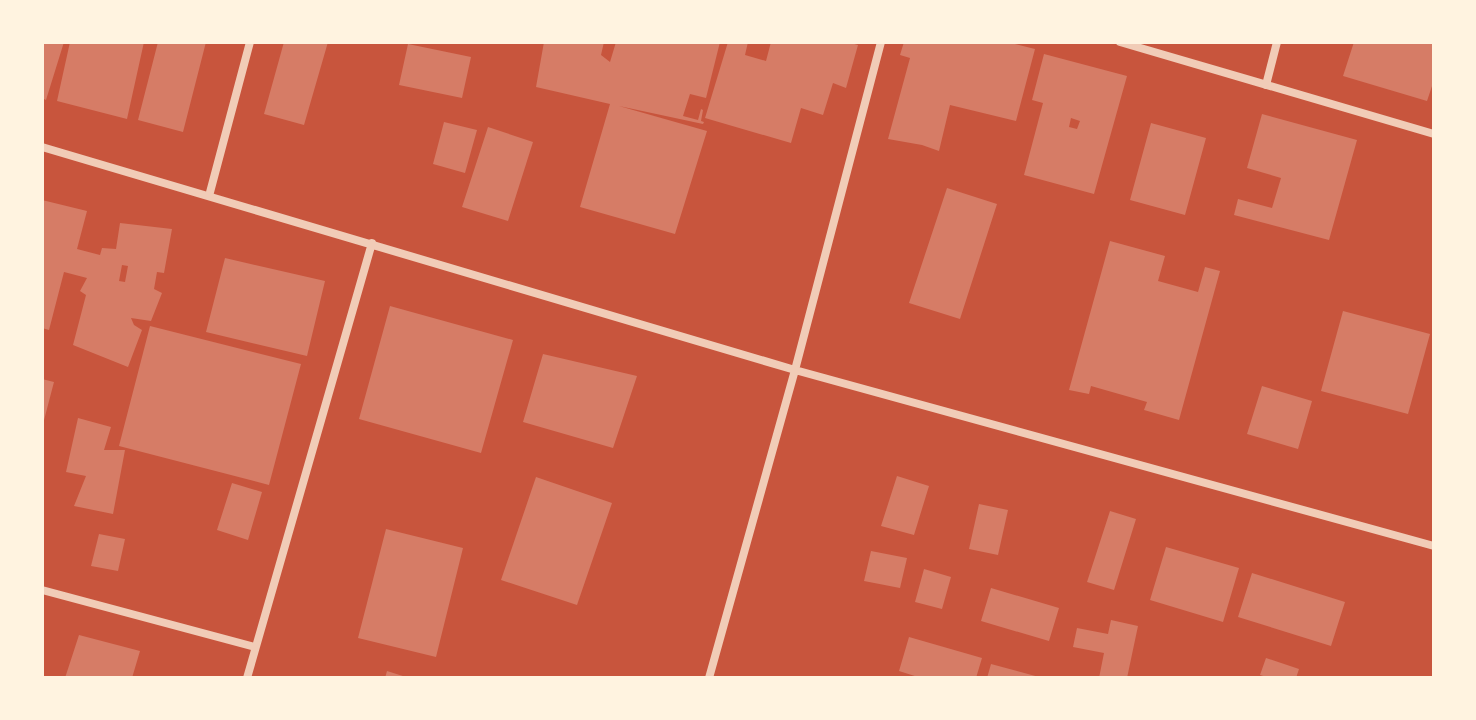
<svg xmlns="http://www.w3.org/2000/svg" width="1476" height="720" viewBox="0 0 1476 720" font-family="'Titillium Web',sans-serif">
	<rect width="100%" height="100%" fill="#c8553d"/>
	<!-- building -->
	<path fill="#d67c66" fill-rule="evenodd" d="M42 42H64L46 100 42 98Z
		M70 42H144L127 119 57 101Z
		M158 42H206L183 132 138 120Z
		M284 42H328L304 125 264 114Z
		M544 42H604L601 55 610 62 616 42H720L706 98 690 94 683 116 698 120 701 109 703 110 701 121 704 122 703 124 619 106 707 131 675 234 580 207 610 104 536 87Z
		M728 42H748L745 55 766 61 771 42H847L858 45 846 88 833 83 823 115 801 108 791 143 705 118Z
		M904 42H1007L1035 49 1016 121 950 105 939 151 922 145 888 139 910 58 900 55Z
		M1354 42H1434V80L1427 101 1343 76Z
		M408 44 471 57 462 98 399 85Z
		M1044 54 1127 76 1094 194 1024 175 1043 103 1032 100ZM1071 118 1080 121 1077 129 1069 127Z
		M1262 114 1357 140 1329 240 1234 215 1238 199 1272 208 1281 178 1247 168Z
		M444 122 477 130 465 173 433 164Z
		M1151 123 1206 138 1185 215 1130 200Z
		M488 127 533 142 508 221 462 207Z
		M947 188 997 204 960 319 909 303Z
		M42 200 87 211 77 249 100 255 102 248 116 249 120 223 172 229 164 273 157 272 154 289 162 293 151 321 131 318 134 325 142 330 128 367 73 345 86 295 80 291 87 278 64 272 49 330 42 328ZM122 265 128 266 125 282 119 281Z
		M1110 241 1165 256 1158 281 1198 292 1205 267 1220 271 1179 420 1144 410 1147 402 1091 386 1089 394 1069 390Z
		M225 258 325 281 307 356 206 332Z
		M390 306 513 340 481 453 359 419Z
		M1343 311 1430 334 1408 414 1321 391Z
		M150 326 301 364 269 485 119 446Z
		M543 354 637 376 613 448 523 422Z
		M42 379 54 382 43 424H42Z
		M1262 386 1312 401 1298 449 1247 434Z
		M78 418 111 427 104 450H125L113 514 74 506 86 476 66 472Z
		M897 476 929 486 914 535 881 526Z
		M536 477 612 503 577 605 501 580Z
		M232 483 262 492 248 540 217 530Z
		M979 504 1008 510 998 555 969 549Z
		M1110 511 1136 519 1114 590 1087 582Z
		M386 529 463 548 436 657 358 638Z
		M99 534 125 539 118 571 91 566Z
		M1166 547 1239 568 1223 622 1150 600Z
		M871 551 907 558 900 588 864 581Z
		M924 569 951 577 942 609 915 602Z
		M1252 573 1345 602 1331 646 1238 617Z
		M991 588 1059 608 1049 641 981 621Z
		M1111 620 1138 626 1127 678H1099L1104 653 1073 647 1077 628 1108 634Z
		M79 635 140 651 132 678H65Z
		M909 637 982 658 976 678H921L899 671Z
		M1266 658 1299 669 1296 678H1270L1260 675Z
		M991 664 1039 677V678H987Z
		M387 671 406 677V678H385Z"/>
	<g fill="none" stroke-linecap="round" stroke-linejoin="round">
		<!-- minor -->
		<path stroke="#f1ccb7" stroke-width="8" d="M1120 42 1434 134
			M1266 85 1277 42
			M42 147 795 370 1434 546
			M209 196 250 42
			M42 590 255 647
			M247 678 372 243
			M709 678 795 370 881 42"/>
	</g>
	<!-- border -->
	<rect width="1476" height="720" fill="none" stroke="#fff3e0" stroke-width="88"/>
</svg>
